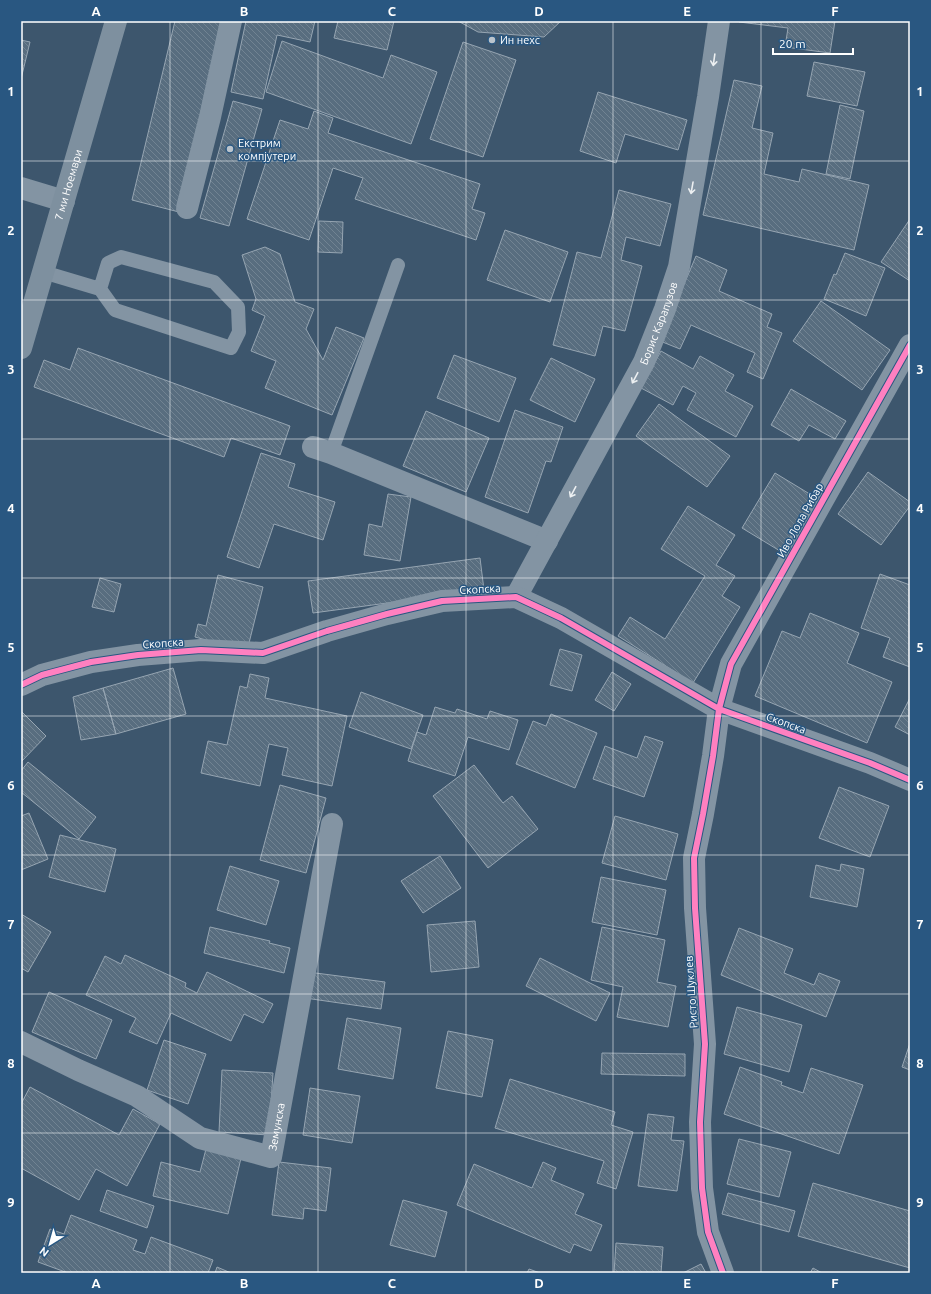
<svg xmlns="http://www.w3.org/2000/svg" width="931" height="1294" viewBox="0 0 931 1294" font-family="Ubuntu,sans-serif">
	<defs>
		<pattern id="building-back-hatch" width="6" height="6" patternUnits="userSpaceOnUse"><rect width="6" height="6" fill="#586d7f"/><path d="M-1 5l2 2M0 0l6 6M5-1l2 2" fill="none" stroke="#718392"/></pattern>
	</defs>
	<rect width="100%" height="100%" fill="#3d566d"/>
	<!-- building -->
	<path fill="url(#building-back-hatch)" stroke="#96a5b2" d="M175 21H225L179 212 132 200Z
		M246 21H315L310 42 277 35 263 99 231 92Z
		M338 21H394L387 50 334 38Z
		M458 21H561L544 37 478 32Z
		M740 21H835L830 53 785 47 788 28 739 22Z
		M21 40 30 42 21 79Z
		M282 41 383 78 391 55 437 72 411 144 266 92Z
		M463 42 516 60 483 157 430 139Z
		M814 62 865 72 857 106 807 96Z
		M734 80 762 86 752 128 773 133 764 174 799 182 802 169 869 185 854 250 703 215Z
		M598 92 687 120 678 150 625 134 616 163 580 151Z
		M233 101 262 109 229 226 200 218Z
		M840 105 864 111 850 179 826 174Z
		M314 111 333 118 328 133 480 184 472 209 485 213 476 240 355 199 363 178 333 168 309 240 247 219 280 120 308 129Z
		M619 190 671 204 660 246 626 237 621 260 642 266 625 331 603 326 595 356 553 345 577 252 601 258Z
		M910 219V281L881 262Z
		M319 221 343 222 342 253 318 252Z
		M505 230 568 252 550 302 487 280Z
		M265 247 280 254 295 302 314 309 306 329 323 360 336 327 364 338 332 415 265 388 276 361 251 351 265 316 252 310 256 299 242 255Z
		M845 253 885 268 866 316 824 299 834 274 836 275Z
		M696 256 727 270 719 291 772 314 767 327 782 333 763 379 747 372 755 353 691 325 680 349 660 341Z
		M821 301 890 350 862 390 793 341Z
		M78 348 290 426 280 455 231 438 224 457 34 387 44 360 70 370Z
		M661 351 693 369 700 356 734 375 725 391 753 406 736 437 687 410 696 393 683 386 673 405 641 388Z
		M454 355 516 378 499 422 437 398Z
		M551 358 595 379 575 422 530 400Z
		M791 389 846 421 835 439 809 425 799 441 771 425Z
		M659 404 730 456 707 487 636 436Z
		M515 410 563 427 551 462 546 461 528 513 485 497Z
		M426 411 489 438 466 492 403 466Z
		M261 453 295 464 288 487 335 502 323 540 274 524 259 568 227 557Z
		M868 472 910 502V506L881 545 838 514Z
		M775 473 818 499 785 554 742 528Z
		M388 494 411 497 400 561 364 555 369 524 382 527Z
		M688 506 735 535 716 565 735 576 722 596 740 607 693 683 618 636 630 617 665 639 705 576 661 549Z
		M480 558 484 590 313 613 308 581Z
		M880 574 910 585V667L883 657 890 638 861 628Z
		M218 575 263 587 247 651 195 637 198 624 206 626Z
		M100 578 121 584 114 612 92 607Z
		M810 613 859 633 847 663 892 682 867 743 755 696 782 631 800 638Z
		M560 649 582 655 572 691 550 685Z
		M173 668 186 714 116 734 103 688Z
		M612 672 631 684 614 711 595 700Z
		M250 674 269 678 265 698 347 716 332 786 282 775 288 748 269 744 260 786 201 773 208 741 227 745 240 686 247 688Z
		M103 688 116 734 81 740 73 697Z
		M361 692 423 715 411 749 349 727Z
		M910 698V735L895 727Z
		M435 707 455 713 457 709 487 719 490 711 518 720 509 750 468 737 455 776 408 761 417 732 426 735Z
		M21 711 46 736 21 762Z
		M551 714 597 733 575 788 516 764 533 721 546 726Z
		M645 736 663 742 644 797 593 779 605 746 637 758Z
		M28 762 96 817 79 839 21 792V771Z
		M474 765 503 803 512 796 538 829 488 868 433 796Z
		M280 785 326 798 306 873 260 860Z
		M839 787 889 806 870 857 819 838Z
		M29 813 48 859 21 870V816Z
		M615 816 678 834 666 880 602 863Z
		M60 835 116 849 105 892 49 877Z
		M440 856 461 888 423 913 401 881Z
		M841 864 864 869 857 907 810 897 816 865 840 871Z
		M230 866 279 881 266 925 217 910Z
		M601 877 666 890 657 935 592 922Z
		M21 914 51 932 28 972 21 968Z
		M475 921 479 967 431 972 427 925Z
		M210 927 270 941 269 943 290 948 284 973 204 953Z
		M602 927 665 940 657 982 676 986 668 1027 617 1017 623 987 591 980Z
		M739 928 793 949 784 973 814 985 819 973 840 981 826 1017 721 975Z
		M125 955 186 983 185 987 197 993 207 972 273 1004 263 1023 244 1014 231 1041 171 1013 157 1044 129 1032 136 1018 86 995 105 956 121 964Z
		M540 958 610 993 596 1021 526 986Z
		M308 972 385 982 381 1009 305 998Z
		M49 992 112 1020 96 1059 32 1032Z
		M737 1007 802 1025 789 1072 724 1054Z
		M347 1018 401 1028 393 1079 338 1069Z
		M448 1031 493 1040 482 1097 436 1088Z
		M164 1040 206 1054 188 1104 147 1090Z
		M910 1043V1070L902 1067Z
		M602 1053 685 1054V1076L601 1074Z
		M740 1067 782 1082 781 1085 803 1093 811 1068 863 1085 839 1154 724 1114Z
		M222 1070 273 1073 269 1135 219 1132Z
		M510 1079 615 1112 611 1125 633 1132 616 1189 597 1183 604 1161 495 1128Z
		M30 1087 119 1135 133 1109 160 1124 127 1186 96 1169 79 1200 21 1168V1104Z
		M310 1088 360 1096 352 1143 303 1135Z
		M648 1114 674 1117 671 1140 684 1141 677 1191 638 1186Z
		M739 1139 791 1152 779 1197 727 1184Z
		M206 1149 241 1158 228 1214 153 1196 161 1162 200 1172Z
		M279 1162 331 1168 326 1211 304 1208 303 1219 272 1215Z
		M543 1162 556 1168 551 1180 584 1194 575 1214 602 1225 591 1251 574 1244 570 1253 457 1205 474 1164 532 1188Z
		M813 1183 910 1211V1268L798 1236Z
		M107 1190 154 1206 147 1228 100 1211Z
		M728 1193 795 1211 789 1232 722 1214Z
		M403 1200 447 1212 435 1257 390 1245Z
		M71 1215 137 1240 133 1250 145 1254 151 1237 213 1260 208 1273H68L38 1262 50 1229 64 1234Z
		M616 1243 663 1247 661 1273H614Z
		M701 1264 706 1273H683Z
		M217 1267 231 1273H215Z
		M813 1268 822 1273H810Z
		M529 1269 540 1273H527Z"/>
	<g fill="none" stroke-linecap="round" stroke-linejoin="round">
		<!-- service -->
		<path stroke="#8394a3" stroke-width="14" d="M43 272 100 289 115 310 231 348 239 332 238 307 214 282 121 257 108 263 100 289
			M331 453 398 265"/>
		<!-- minor -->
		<g stroke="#8394a3" stroke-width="22">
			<path d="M21 188 64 201"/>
			<path d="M187 208 210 117 231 21"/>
			<path d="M313 447 331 453 547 541"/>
			<path id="s1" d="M516 597 644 362 665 309 679 267 708 97 719 21"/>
			<path d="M21 685 42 675 91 662 138 655 201 650 263 653 327 631 387 614 442 601 516 597 561 618 719 709 870 763 910 780"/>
			<path id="s2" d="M21 1042 78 1070 137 1096 200 1138 271 1157 332 824"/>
			<path d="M723 1273 708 1232 702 1188 700 1122 705 1044 695 908 694 858 703 814 713 756 719 709 731 664 910 345"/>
		</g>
		<!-- secondary -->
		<path stroke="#7e909f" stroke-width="22" id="s3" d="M21 348 116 21"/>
		<defs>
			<path id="cycleway" d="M21 685 42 675 91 662 138 655 201 650 263 653 327 631 387 614 442 601 516 597 561 618 719 709 870 763 910 780
				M723 1273 708 1232 702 1188 700 1122 705 1044 695 908 694 858 703 814 713 756 719 709 731 664 910 345"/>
		</defs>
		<!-- cycleway casing -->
		<use href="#cycleway" stroke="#295781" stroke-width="8"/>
		<!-- cycleway -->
		<use href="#cycleway" stroke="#ff80c0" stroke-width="6"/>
	</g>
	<!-- one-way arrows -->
	<defs><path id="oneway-shaft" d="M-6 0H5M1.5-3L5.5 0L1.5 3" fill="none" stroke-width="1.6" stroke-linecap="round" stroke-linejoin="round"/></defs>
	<g stroke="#eceff1">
		<use href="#oneway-shaft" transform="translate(714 60) rotate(98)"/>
		<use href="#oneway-shaft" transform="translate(692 188) rotate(100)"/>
		<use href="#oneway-shaft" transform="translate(635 378) rotate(118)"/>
		<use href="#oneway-shaft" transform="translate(573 492) rotate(118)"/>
	</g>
	<!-- grid -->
	<path fill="none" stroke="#fff" stroke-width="1" stroke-opacity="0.55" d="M170 21V1273M318 21V1273M466 21V1273M613 21V1273M761 21V1273M21 161H910M21 300H910M21 439H910M21 578H910M21 716H910M21 855H910M21 994H910M21 1133H910"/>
	<!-- markers -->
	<g fill="#bbc4cc" stroke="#295781" stroke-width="1.5">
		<circle cx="492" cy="40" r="4"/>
		<circle cx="230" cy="149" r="4"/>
	</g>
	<g text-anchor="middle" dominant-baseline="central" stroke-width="3" stroke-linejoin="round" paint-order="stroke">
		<!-- poi labels -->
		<g font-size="11" fill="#fff" stroke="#295781" text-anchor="start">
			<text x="500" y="40">Ин нехс</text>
			<text x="238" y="143">Екстрим<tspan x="238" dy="13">компјутери</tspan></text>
		</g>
		<!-- street labels -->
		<g font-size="11" fill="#fff" stroke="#295781">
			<text stroke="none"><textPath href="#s3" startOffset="170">7 ми Ноември</textPath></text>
			<text stroke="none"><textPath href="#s1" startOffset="309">Борис Карапузов</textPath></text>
			<text transform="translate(800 520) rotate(-61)">Иво Лола Рибар</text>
			<text transform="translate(480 589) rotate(-3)">Скопска</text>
			<text transform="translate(163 643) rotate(-4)">Скопска</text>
			<text transform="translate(786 723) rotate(20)">Скопска</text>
			<text transform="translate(691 992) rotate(-94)">Ристо Шуклев</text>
			<text stroke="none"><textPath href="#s2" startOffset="308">Земунска</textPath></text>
		</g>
	</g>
	<!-- border -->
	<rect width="931" height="1294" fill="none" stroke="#295781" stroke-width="44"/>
	<!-- north arrow -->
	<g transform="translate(50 1244) rotate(217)" stroke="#295781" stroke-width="3" paint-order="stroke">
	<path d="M0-3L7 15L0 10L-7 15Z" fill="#ffffff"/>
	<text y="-6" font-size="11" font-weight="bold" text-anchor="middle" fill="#ffffff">N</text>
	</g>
	<!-- scale -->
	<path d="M773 48v6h80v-6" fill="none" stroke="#ffffff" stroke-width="2"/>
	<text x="779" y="48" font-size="12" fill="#ffffff" stroke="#295781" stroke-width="3" paint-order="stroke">20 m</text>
	<rect x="22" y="22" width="887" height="1250" fill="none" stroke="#fff" stroke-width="1.5"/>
	<g font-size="13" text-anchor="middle" font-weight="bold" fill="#fff">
		<text x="96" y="16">A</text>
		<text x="244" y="16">B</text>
		<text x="392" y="16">C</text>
		<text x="539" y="16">D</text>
		<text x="687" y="16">E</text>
		<text x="835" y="16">F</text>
		<text x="11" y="96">1</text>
		<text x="920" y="96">1</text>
		<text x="11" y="235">2</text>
		<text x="920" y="235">2</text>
		<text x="11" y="374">3</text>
		<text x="920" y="374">3</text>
		<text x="11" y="513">4</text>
		<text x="920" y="513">4</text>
		<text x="11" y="652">5</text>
		<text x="920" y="652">5</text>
		<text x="11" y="790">6</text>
		<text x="920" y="790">6</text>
		<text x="11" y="929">7</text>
		<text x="920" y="929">7</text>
		<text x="11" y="1068">8</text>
		<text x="920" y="1068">8</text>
		<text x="11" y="1207">9</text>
		<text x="920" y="1207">9</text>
		<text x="96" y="1288">A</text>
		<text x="244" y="1288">B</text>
		<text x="392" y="1288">C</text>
		<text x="539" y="1288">D</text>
		<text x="687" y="1288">E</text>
		<text x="835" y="1288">F</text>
	</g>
</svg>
